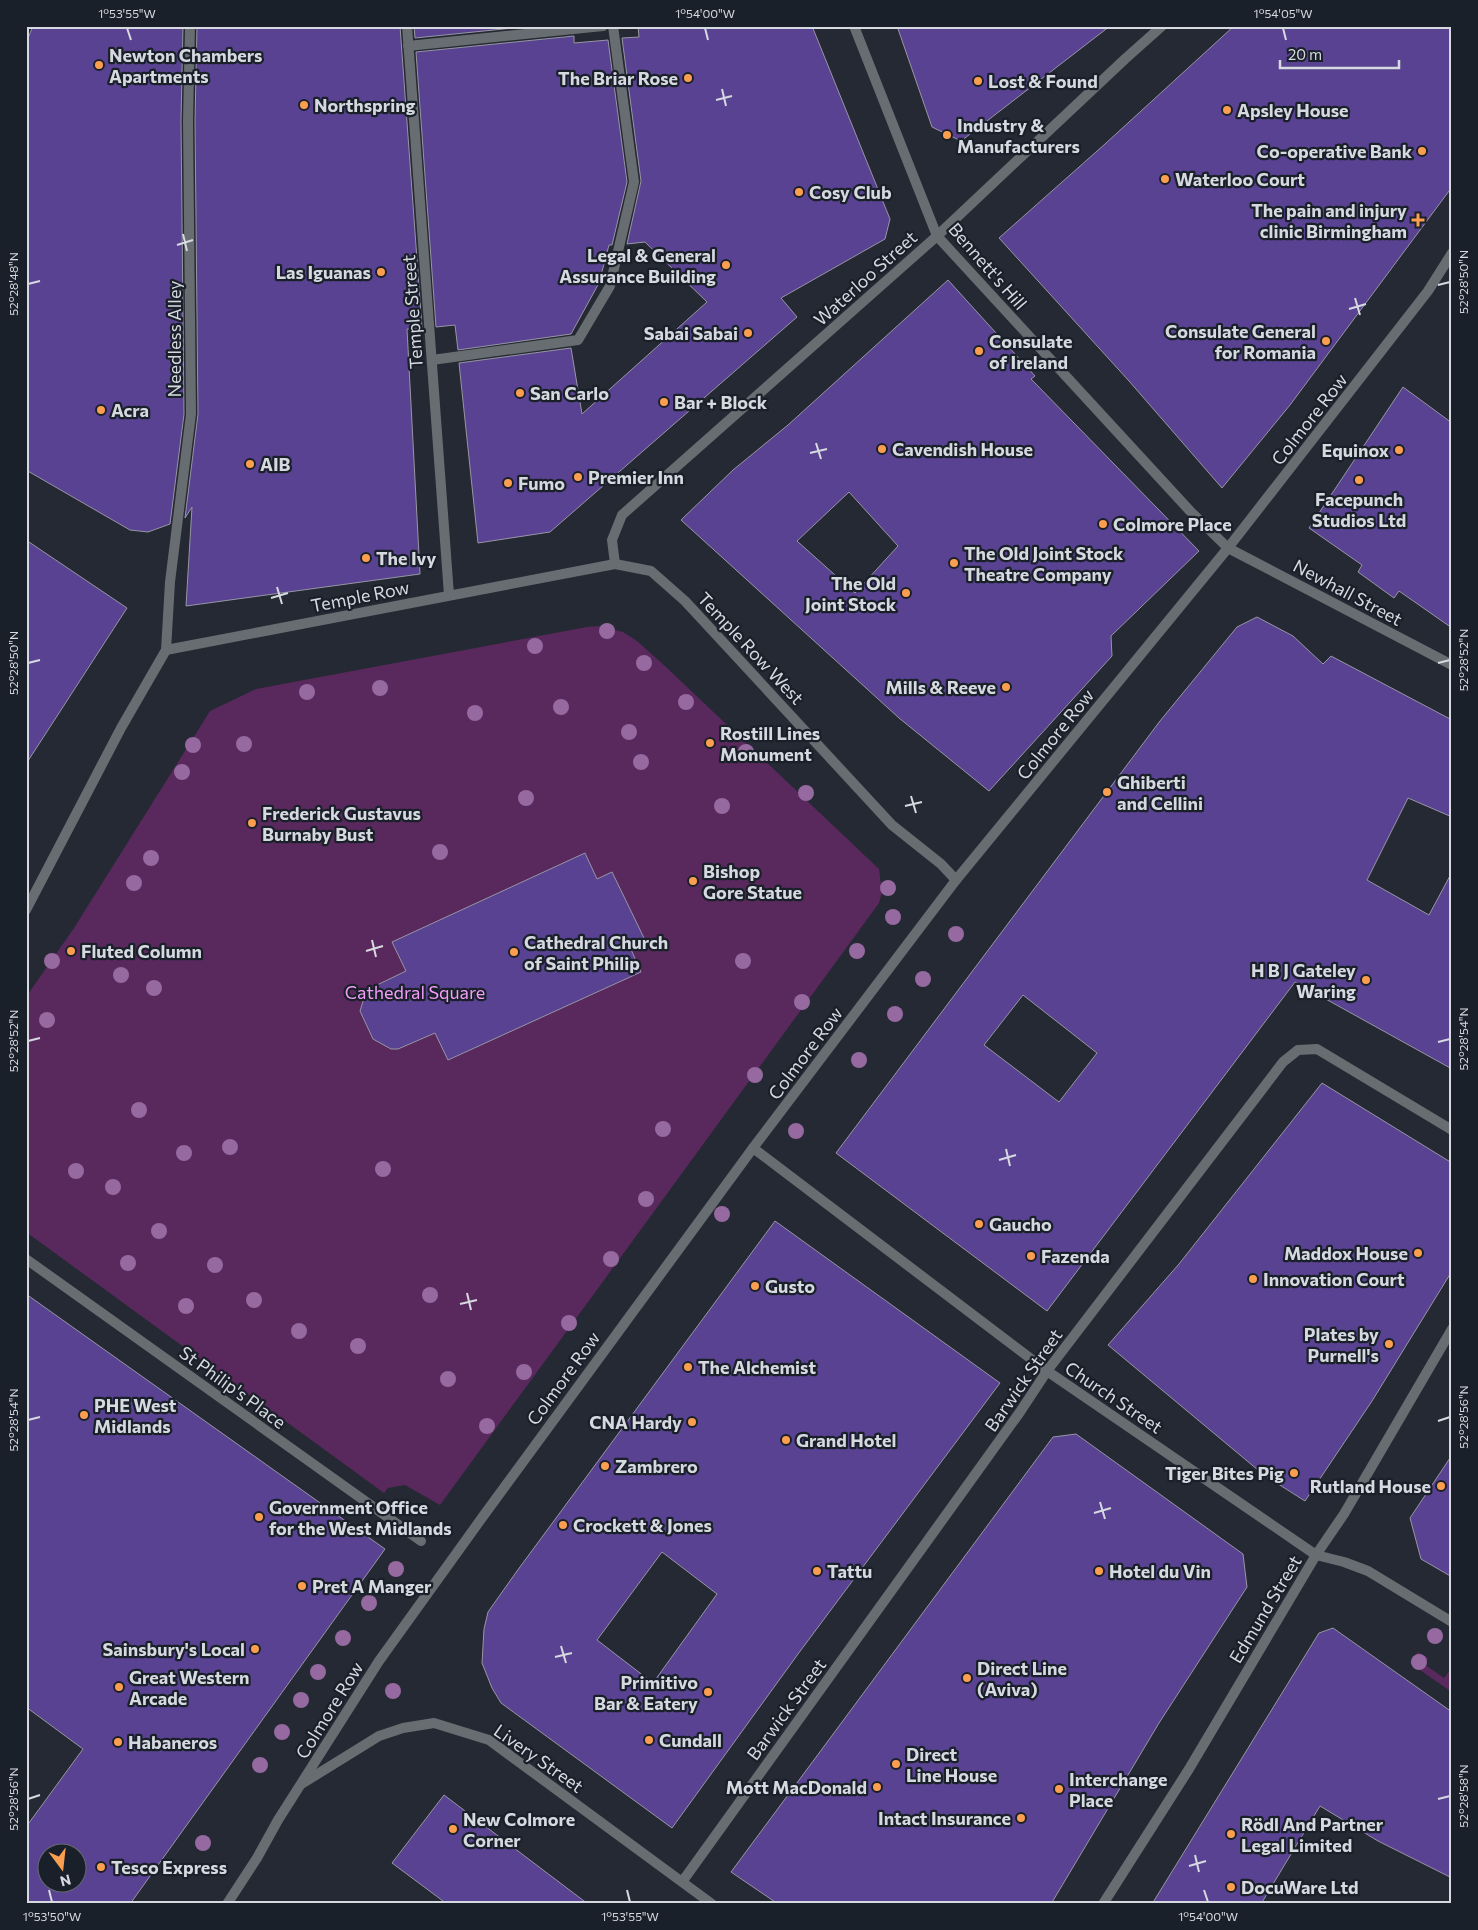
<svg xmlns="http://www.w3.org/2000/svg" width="1478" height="1930" viewBox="0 0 1478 1930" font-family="Commissioner,sans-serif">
	<rect width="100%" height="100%" fill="#242933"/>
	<!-- green -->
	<path fill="#59295d" d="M600 626 623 632 637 641 666 667 879 869 882 892 879 903 440 1505 405 1485 388 1488 384 1493 26 1232V997L74 928 210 711 256 689 587 627Z
		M1418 1652 1428 1658 1424 1664 1444 1678 1452 1668 1450 1691 1410 1663Z"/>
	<!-- building -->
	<path fill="#584291" stroke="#9896a4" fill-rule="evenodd" d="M33 26H183L181 121 184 414 170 524 148 532 130 530 26 470V43Z
		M197 26H289V28L322 26H400L422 328 407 329 420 574 186 606 192 507 185 518 198 414 195 121Z
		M414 26H533L415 38Z
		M638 26H812L890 219 885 239 781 298 797 317 550 532 478 543 459 363 571 348 582 414 707 302 645 242 627 244 641 181 622 38 639 37Z
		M897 26H1110L961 141 932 127Z
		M1234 26H1452V187L1290 405 1222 488 1129 381 999 238 1105 144Z
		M574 36V43L608 40 627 182 612 245H609L599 283 571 334 458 350 455 325 436 327 416 52Z
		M948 280 1035 376 1031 379 1199 551 1111 636 1112 656 989 791 899 718 681 520 733 470 788 425ZM849 492 898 546 855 593 797 541Z
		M1403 387 1452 423V628L1399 591 1394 598 1358 572 1362 565 1309 528Z
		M26 540 127 608 26 764Z
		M1257 617 1293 636 1323 664 1331 656 1452 720V817L1408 798 1367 880 1429 915 1452 872V1069L1295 982 1047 1311 836 1153 1160 721 1237 627ZM1023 995 1097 1053 1059 1102 984 1045Z
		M585 853 597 879 612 872 644 938 629 945 641 972 448 1060 435 1033 398 1049H391L373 1039 360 1011 365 995 375 986 406 971 392 942Z
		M1322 1083 1452 1163V1271L1372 1401 1305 1501 1264 1475 1108 1345 1179 1264Z
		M775 1221 1000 1383 798 1654 672 1828 501 1703 492 1688 482 1663 484 1629 488 1612 517 1571ZM662 1552 717 1594 653 1683 597 1640Z
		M26 1294 385 1549 130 1904H26V1827L83 1749 26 1707ZM48 1852H78V1882H48Z
		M1076 1434 1243 1554 1247 1587 1159 1723 1051 1904H778L731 1872 1053 1437Z
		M1452 1455V1577L1421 1559 1410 1518Z
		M1333 1628 1452 1712V1878L1378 1841 1320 1806 1261 1904H1152L1319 1633Z
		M444 1795 588 1904H447L392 1863Z"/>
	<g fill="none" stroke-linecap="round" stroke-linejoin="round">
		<!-- service -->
		<path stroke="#676d70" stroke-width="10" d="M408 46 603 26
			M432 360 578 340 610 286 634 182 613 26
			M166 650 170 582 191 414 188 121"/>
		<!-- pedestrian -->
		<path stroke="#676d70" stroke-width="10" d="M188 121 190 26
			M937 236 1125 59 1162 26
			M1228 548 1428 291 1452 253
			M26 1259 421 1541"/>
		<!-- minor -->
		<path stroke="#676d70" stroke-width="10" d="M407 26 449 595
			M854 26 937 236 1190 511 1228 548
			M615 564 612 540 622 515 937 236
			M26 910 121 728 166 650 615 564 651 571 685 601 892 825 941 864 956 880
			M753 1148 1047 1371 1316 1555 1344 1562 1368 1571 1452 1622
			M303 1783 379 1736 403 1728 434 1723 489 1740 712 1904
			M682 1882 1020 1412 1047 1371 1283 1062 1298 1050 1317 1049 1452 1130
			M1103 1904 1189 1769 1316 1555 1344 1514 1452 1329"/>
		<!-- tertiary -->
		<path stroke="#676d70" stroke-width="10" d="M227 1904 257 1858 278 1820 379 1661 484 1515 753 1148 956 880 1228 548 1452 665"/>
	</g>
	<!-- trees -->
	<g fill="#9669a0">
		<circle cx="607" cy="631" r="8"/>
		<circle cx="535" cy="646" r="8"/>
		<circle cx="644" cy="663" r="8"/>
		<circle cx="380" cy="688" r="8"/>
		<circle cx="307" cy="692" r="8"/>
		<circle cx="686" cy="702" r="8"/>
		<circle cx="561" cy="707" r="8"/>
		<circle cx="475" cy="713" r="8"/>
		<circle cx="629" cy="732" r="8"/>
		<circle cx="244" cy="744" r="8"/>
		<circle cx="193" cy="745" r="8"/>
		<circle cx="746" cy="752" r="8"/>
		<circle cx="641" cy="762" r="8"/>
		<circle cx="182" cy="772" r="8"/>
		<circle cx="806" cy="793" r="8"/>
		<circle cx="526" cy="798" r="8"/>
		<circle cx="722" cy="806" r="8"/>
		<circle cx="440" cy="852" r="8"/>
		<circle cx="151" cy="858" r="8"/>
		<circle cx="134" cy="883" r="8"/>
		<circle cx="888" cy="888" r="8"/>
		<circle cx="893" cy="917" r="8"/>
		<circle cx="956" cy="934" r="8"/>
		<circle cx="857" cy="951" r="8"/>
		<circle cx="52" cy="961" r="8"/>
		<circle cx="743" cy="961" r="8"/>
		<circle cx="121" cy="975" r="8"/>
		<circle cx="923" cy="979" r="8"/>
		<circle cx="154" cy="988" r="8"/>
		<circle cx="802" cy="1002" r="8"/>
		<circle cx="895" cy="1014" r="8"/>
		<circle cx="47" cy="1020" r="8"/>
		<circle cx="859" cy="1060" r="8"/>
		<circle cx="755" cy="1075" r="8"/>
		<circle cx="139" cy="1110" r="8"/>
		<circle cx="663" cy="1129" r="8"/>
		<circle cx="796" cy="1131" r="8"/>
		<circle cx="230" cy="1147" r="8"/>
		<circle cx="184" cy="1153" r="8"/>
		<circle cx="383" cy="1169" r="8"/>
		<circle cx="76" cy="1171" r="8"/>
		<circle cx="113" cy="1187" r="8"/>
		<circle cx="646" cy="1199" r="8"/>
		<circle cx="722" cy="1214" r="8"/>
		<circle cx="159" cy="1231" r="8"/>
		<circle cx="611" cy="1259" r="8"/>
		<circle cx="128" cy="1263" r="8"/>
		<circle cx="215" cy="1265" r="8"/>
		<circle cx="430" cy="1295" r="8"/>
		<circle cx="254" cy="1300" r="8"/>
		<circle cx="186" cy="1306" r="8"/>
		<circle cx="569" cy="1323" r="8"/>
		<circle cx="299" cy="1331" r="8"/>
		<circle cx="358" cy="1346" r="8"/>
		<circle cx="524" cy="1372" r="8"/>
		<circle cx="448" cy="1379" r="8"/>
		<circle cx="487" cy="1426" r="8"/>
		<circle cx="396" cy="1569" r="8"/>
		<circle cx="369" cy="1603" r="8"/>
		<circle cx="1435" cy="1636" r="8"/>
		<circle cx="343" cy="1638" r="8"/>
		<circle cx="1419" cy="1662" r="8"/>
		<circle cx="318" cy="1672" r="8"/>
		<circle cx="393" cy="1691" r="8"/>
		<circle cx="301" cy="1700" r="8"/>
		<circle cx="282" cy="1732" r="8"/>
		<circle cx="260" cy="1765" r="8"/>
		<circle cx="203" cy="1843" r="8"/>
	</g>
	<!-- ticks -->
	<path fill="none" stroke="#d6d9e0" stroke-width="2" d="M127 28 131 40M705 28 708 40M1283 28 1286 40M722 89 726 106M716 100 732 96M183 234 187 251M177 245 193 240M28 284 40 281M1438 285 1450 282M1355 298 1360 315M1349 309 1366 304M816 443 821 459M810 453 827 449M277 587 282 604M271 598 288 593M28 663 40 660M1438 663 1450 660M911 796 916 813M905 806 922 802M372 940 376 957M366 951 383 946M28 1041 40 1038M1438 1042 1450 1039M1006 1149 1010 1166M999 1160 1016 1155M467 1293 471 1310M460 1304 477 1300M28 1420 40 1417M1438 1421 1450 1417M1100 1502 1105 1519M1094 1513 1111 1508M561 1646 566 1663M555 1657 572 1653M28 1799 40 1795M1438 1799 1450 1796M1195 1855 1199 1872M1189 1866 1206 1861M49 1890 52 1902M627 1890 630 1902M1204 1890 1208 1902"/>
	<!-- markers -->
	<g fill="#fb9e50" stroke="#1a2029" stroke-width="2">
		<circle cx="99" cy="65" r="5"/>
		<circle cx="688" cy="78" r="5"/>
		<circle cx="978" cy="81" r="5"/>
		<circle cx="304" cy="105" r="5"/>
		<circle cx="1227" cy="110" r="5"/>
		<circle cx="947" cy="135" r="5"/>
		<circle cx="1422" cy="151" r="5"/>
		<circle cx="1165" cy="179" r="5"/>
		<circle cx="799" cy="192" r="5"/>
		<path d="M1415.5 212.5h5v5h5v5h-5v5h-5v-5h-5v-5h5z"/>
		<circle cx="726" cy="265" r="5"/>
		<circle cx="381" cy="272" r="5"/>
		<circle cx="748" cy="333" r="5"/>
		<circle cx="1326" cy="341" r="5"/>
		<circle cx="979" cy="351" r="5"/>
		<circle cx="520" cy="393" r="5"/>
		<circle cx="664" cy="402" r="5"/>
		<circle cx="101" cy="410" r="5"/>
		<circle cx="882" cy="449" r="5"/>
		<circle cx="1399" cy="450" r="5"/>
		<circle cx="250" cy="464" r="5"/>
		<circle cx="578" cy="477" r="5"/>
		<circle cx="1359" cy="480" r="5"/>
		<circle cx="508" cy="483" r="5"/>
		<circle cx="1103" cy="524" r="5"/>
		<circle cx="366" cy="558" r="5"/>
		<circle cx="954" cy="563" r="5"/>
		<circle cx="906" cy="593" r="5"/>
		<circle cx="1006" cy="687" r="5"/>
		<circle cx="710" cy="743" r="5"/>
		<circle cx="1107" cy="792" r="5"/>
		<circle cx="252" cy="823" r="5"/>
		<circle cx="693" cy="881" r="5"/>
		<circle cx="71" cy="951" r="5"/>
		<circle cx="514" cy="952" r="5"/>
		<circle cx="1366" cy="980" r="5"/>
		<circle cx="979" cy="1224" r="5"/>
		<circle cx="1418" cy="1253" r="5"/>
		<circle cx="1031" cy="1256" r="5"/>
		<circle cx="1253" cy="1279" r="5"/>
		<circle cx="755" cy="1286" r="5"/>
		<circle cx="1389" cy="1344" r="5"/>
		<circle cx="688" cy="1367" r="5"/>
		<circle cx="84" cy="1415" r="5"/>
		<circle cx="692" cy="1422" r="5"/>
		<circle cx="786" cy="1440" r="5"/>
		<circle cx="605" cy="1466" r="5"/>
		<circle cx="1294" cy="1473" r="5"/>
		<circle cx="1441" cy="1486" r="5"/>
		<circle cx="259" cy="1517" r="5"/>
		<circle cx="563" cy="1525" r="5"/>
		<circle cx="817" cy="1571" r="5"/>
		<circle cx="1099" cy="1571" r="5"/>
		<circle cx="302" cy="1586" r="5"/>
		<circle cx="255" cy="1649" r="5"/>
		<circle cx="967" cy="1678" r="5"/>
		<circle cx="119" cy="1687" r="5"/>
		<circle cx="708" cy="1692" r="5"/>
		<circle cx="649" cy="1740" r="5"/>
		<circle cx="118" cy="1742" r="5"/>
		<circle cx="896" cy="1764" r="5"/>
		<circle cx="877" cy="1787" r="5"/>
		<circle cx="1059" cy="1789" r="5"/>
		<circle cx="1021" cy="1818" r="5"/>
		<circle cx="453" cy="1829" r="5"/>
		<circle cx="1231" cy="1834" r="5"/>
		<circle cx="101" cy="1867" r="5"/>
		<circle cx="1231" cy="1887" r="5"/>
	</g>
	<g text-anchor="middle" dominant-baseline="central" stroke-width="4.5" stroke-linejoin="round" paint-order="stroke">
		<!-- poi labels -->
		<g font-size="18" font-weight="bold" fill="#d6d9e0" stroke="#1a2029" text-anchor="start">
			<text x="109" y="55">Newton Chambers<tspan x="109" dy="21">Apartments</tspan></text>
			<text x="678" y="78" text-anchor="end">The Briar Rose</text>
			<text x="988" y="81">Lost &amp; Found</text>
			<text x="314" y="105">Northspring</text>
			<text x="1237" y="110">Apsley House</text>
			<text x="957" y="125">Industry &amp;<tspan x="957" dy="21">Manufacturers</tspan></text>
			<text x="1412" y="151" text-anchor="end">Co-operative Bank</text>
			<text x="1175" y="179">Waterloo Court</text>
			<text x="809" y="192">Cosy Club</text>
			<text x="1407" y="210" text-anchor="end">The pain and injury<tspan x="1407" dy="21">clinic Birmingham</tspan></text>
			<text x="716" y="255" text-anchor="end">Legal &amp; General<tspan x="716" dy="21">Assurance Building</tspan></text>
			<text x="371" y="272" text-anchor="end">Las Iguanas</text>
			<text x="1316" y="331" text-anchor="end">Consulate General<tspan x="1316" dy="21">for Romania</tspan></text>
			<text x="738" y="333" text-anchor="end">Sabai Sabai</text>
			<text x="989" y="341">Consulate<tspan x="989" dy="21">of Ireland</tspan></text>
			<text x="530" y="393">San Carlo</text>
			<text x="674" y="402">Bar + Block</text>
			<text x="111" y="410">Acra</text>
			<text x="892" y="449">Cavendish House</text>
			<text x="1389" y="450" text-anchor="end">Equinox</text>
			<text x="260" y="464">AIB</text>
			<text x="588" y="477">Premier Inn</text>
			<text x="518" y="483">Fumo</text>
			<text x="1359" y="499" text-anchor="middle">Facepunch<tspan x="1359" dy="21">Studios Ltd</tspan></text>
			<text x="1113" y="524">Colmore Place</text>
			<text x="964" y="553">The Old Joint Stock<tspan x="964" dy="21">Theatre Company</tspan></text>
			<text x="376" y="558">The Ivy</text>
			<text x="896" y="583" text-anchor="end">The Old<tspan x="896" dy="21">Joint Stock</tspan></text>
			<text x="996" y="687" text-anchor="end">Mills &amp; Reeve</text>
			<text x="720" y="733">Rostill Lines<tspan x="720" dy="21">Monument</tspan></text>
			<text x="1117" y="782">Ghiberti<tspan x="1117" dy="21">and Cellini</tspan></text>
			<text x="262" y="813">Frederick Gustavus<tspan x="262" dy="21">Burnaby Bust</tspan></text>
			<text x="703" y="871">Bishop<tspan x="703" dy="21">Gore Statue</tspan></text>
			<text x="524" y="942">Cathedral Church<tspan x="524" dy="21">of Saint Philip</tspan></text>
			<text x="81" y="951">Fluted Column</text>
			<text x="1356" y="970" text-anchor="end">H B J Gateley<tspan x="1356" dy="21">Waring</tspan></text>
			<text x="989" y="1224">Gaucho</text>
			<text x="1408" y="1253" text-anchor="end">Maddox House</text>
			<text x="1041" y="1256">Fazenda</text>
			<text x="1263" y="1279">Innovation Court</text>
			<text x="765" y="1286">Gusto</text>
			<text x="1379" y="1334" text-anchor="end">Plates by<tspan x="1379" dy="21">Purnell's</tspan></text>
			<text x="698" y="1367">The Alchemist</text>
			<text x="94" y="1405">PHE West<tspan x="94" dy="21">Midlands</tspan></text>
			<text x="682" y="1422" text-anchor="end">CNA Hardy</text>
			<text x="796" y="1440">Grand Hotel</text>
			<text x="615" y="1466">Zambrero</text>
			<text x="1284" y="1473" text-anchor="end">Tiger Bites Pig</text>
			<text x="1431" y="1486" text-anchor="end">Rutland House</text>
			<text x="269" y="1507">Government Office<tspan x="269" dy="21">for the West Midlands</tspan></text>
			<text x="573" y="1525">Crockett &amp; Jones</text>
			<text x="827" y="1571">Tattu</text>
			<text x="1109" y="1571">Hotel du Vin</text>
			<text x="312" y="1586">Pret A Manger</text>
			<text x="245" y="1649" text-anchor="end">Sainsbury's Local</text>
			<text x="977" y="1668">Direct Line<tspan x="977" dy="21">(Aviva)</tspan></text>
			<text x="129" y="1677">Great Western<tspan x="129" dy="21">Arcade</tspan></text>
			<text x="698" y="1682" text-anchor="end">Primitivo<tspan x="698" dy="21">Bar &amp; Eatery</tspan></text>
			<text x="659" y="1740">Cundall</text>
			<text x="128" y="1742">Habaneros</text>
			<text x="906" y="1754">Direct<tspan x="906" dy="21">Line House</tspan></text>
			<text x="1069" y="1779">Interchange<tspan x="1069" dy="21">Place</tspan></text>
			<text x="867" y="1787" text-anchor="end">Mott MacDonald</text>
			<text x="1011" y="1818" text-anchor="end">Intact Insurance</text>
			<text x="463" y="1819">New Colmore<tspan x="463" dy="21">Corner</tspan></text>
			<text x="1241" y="1824">Rödl And Partner<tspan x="1241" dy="21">Legal Limited</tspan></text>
			<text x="111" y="1867">Tesco Express</text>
			<text x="1241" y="1887">DocuWare Ltd</text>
		</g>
		<!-- street labels -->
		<g font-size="18" fill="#d6d9e0" stroke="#1a2029">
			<text transform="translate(988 266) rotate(49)">Bennett's Hill</text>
			<text transform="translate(865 278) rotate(-42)">Waterloo Street</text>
			<text transform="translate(412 312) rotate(-94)">Temple Street</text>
			<text transform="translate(174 339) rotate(-90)">Needless Alley</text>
			<text transform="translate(1309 419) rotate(-52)">Colmore Row</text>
			<text transform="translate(1348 592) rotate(28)">Newhall Street</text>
			<text transform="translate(360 596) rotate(-11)">Temple Row</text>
			<text transform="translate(751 648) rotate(47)">Temple Row West</text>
			<text transform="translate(1055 734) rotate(-51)">Colmore Row</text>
			<text transform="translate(805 1053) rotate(-53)">Colmore Row</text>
			<text transform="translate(563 1378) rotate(-54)">Colmore Row</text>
			<text transform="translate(1023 1380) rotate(-55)">Barwick Street</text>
			<text transform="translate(233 1387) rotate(36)">St Philip's Place</text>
			<text transform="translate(1114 1397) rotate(34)">Church Street</text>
			<text transform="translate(1265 1609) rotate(-59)">Edmund Street</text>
			<text transform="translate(786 1709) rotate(-54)">Barwick Street</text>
			<text transform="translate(329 1710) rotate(-58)">Colmore Row</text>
			<text transform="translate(539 1758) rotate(35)">Livery Street</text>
		</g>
		<!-- park labels -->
		<g font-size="18" fill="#f39df9" stroke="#1a2029">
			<text x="415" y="992">Cathedral Square</text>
		</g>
	</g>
	<!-- border -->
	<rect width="1478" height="1930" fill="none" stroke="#1a2029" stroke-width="55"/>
	<!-- north arrow -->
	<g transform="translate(62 1868) rotate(165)"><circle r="24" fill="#1a2029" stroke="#656a72"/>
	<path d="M0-4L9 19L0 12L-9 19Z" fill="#fb9e50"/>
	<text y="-8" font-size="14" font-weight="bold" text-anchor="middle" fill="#d6d9e0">N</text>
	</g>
	<!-- scale -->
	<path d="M1280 60v8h119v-8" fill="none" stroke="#d6d9e0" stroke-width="2.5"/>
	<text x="1288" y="60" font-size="15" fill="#d6d9e0" stroke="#1a2029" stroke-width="4" paint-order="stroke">20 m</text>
	<rect x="28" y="28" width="1422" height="1874" fill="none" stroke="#d6d9e0" stroke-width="2"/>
	<g font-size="12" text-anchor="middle" fill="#d6d9e0">
		<text x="127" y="18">1°53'55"W</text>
		<text x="705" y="18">1°54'00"W</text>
		<text x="1283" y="18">1°54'05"W</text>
		<text transform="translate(1464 282) rotate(-90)" y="4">52°28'50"N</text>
		<text transform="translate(14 284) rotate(-90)" y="4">52°28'48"N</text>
		<text transform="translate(1464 660) rotate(-90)" y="4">52°28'52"N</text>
		<text transform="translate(14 663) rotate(-90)" y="4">52°28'50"N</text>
		<text transform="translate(1464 1039) rotate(-90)" y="4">52°28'54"N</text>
		<text transform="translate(14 1041) rotate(-90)" y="4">52°28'52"N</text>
		<text transform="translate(1464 1417) rotate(-90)" y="4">52°28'56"N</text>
		<text transform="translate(14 1420) rotate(-90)" y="4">52°28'54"N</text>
		<text transform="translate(1464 1796) rotate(-90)" y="4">52°28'58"N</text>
		<text transform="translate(14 1799) rotate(-90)" y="4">52°28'56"N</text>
		<text x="52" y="1921">1°53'50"W</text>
		<text x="630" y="1921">1°53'55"W</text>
		<text x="1208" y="1921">1°54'00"W</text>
	</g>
</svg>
